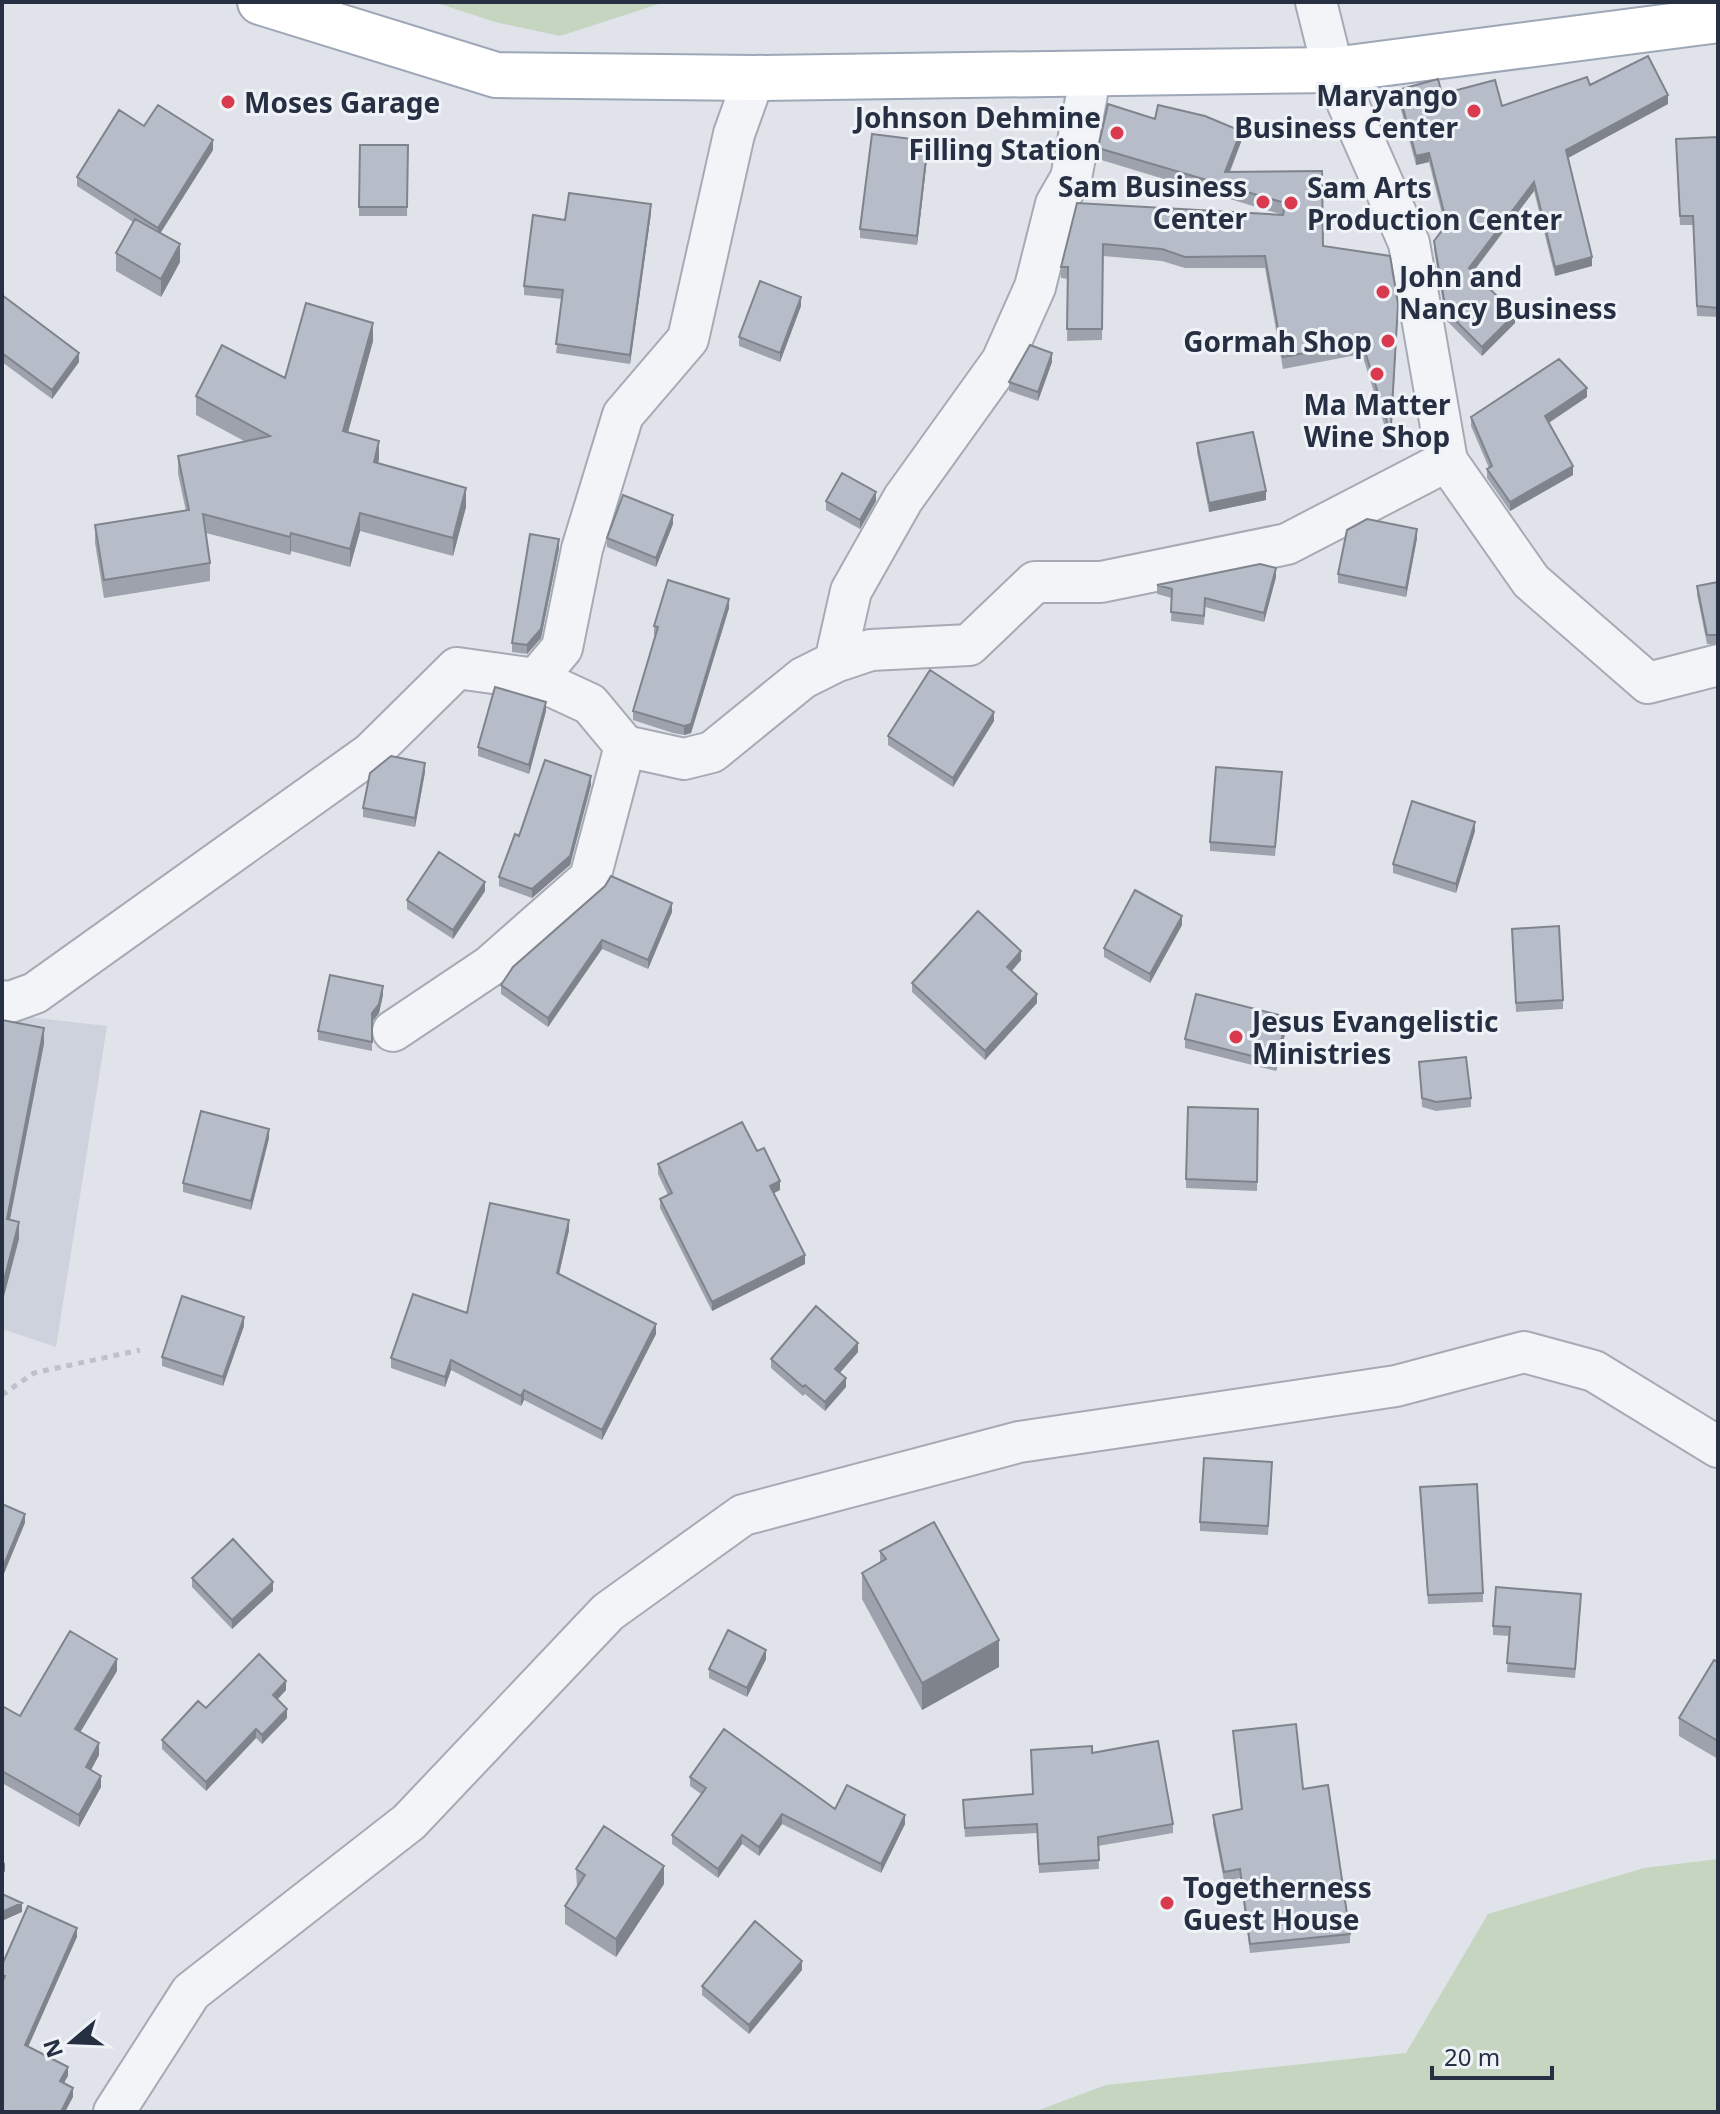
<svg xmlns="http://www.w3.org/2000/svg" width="1720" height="2114" viewBox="0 0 1720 2114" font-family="'Noto Sans',sans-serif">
	<rect width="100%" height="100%" fill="#e0e3ea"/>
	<!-- built -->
	<path fill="#cdd2dc" d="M2 1014 107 1026 56 1347 2 1329Z"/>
	<!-- green -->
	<path fill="#c5d5c0" d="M434 2H665L560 36 495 22Z
		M1718 1859V2112H1034L1106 2085 1406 2053 1488 1914 1644 1868Z"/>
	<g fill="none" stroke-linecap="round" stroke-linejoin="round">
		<defs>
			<path id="minor" d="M1316 2 1333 70 1409 243 1447 461 1531 581 1648 683 1718 665
				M835 662 851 591 903 499 1002 361 1035 287 1056 204 1071 178 1091 73
				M536 679 590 704 625 746 684 759 712 752 803 678 835 662 871 650 969 645 1035 582H1101L1287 544 1447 461
				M2 1001 10 1002 35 993 371 753 457 668 536 679 562 648 582 549 623 415 688 339 734 134 754 78
				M393 1031 490 966 590 878 625 746
				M114 2112 191 1992 409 1822 608 1612 743 1515 1019 1442 1396 1386 1524 1352 1594 1371 1718 1447"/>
			<path id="primary" d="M260 2 496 75 754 78 1333 70 1718 20"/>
		</defs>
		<!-- minor casing -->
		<use href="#minor" stroke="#a5aab5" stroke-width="44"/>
		<!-- primary casing -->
		<use href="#primary" stroke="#9ea7b7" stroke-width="48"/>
		<!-- path -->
		<path stroke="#bec1c9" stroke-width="5" stroke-dasharray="6 6" stroke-linecap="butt" d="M2 1395 34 1373 140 1350"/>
		<!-- minor -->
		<use href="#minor" stroke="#f3f4f8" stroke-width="40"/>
		<!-- primary -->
		<use href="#primary" stroke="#fff" stroke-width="44"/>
	</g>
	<!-- wall -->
	<path fill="#9da2ac" d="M1590 85 1668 104 1568 158 1592 266 1555 276 1534 191 1473 272 1515 323 1482 356 1446 320 1434 250V241L1445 226 1429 162 1416 165 1398 99V90L1442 94 1502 106Z
		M1155 119 1241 142 1230 172 1322 171 1323 246 1398 315 1391 437H1388L1362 354 1283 369 1265 268H1185L1162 261 1103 256 1102 340 1067 341 1068 279 1061 278V267L1077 203 1283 215 1098 159V148Z
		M144 126 213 150 160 233 180 262 161 297 116 271V253L133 222 77 186V177Z
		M1718 137V317L1697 316 1693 225H1680L1676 148Z
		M360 145H408L407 216H359Z
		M928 150 917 245 860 238V229Z
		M651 213 630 364 556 353 562 299 524 295V286L565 220Z
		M2 295 79 362 52 399 2 362Z
		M801 306 780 362 739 346V337Z
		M373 341 348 433 379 459 378 463 466 507 453 556 360 531 350 567 291 551 290 555 206 533 210 563V581L104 598 95 543V525L186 511 178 474V456L246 442 196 415V396L285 378Z
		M1052 362 1038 401 1009 391V382Z
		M1587 397 1549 423 1573 475 1510 511 1487 478V469L1489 468 1471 426V417Z
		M1197 443 1266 500 1209 512 1197 452Z
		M826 501H876L860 529 826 510Z
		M673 524 656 567 607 547V538Z
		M1417 538 1406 597 1338 583V574Z
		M559 548 541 638 527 654 512 652V643Z
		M1276 577 1264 622 1205 607 1204 625 1171 621 1172 598 1157 594V585Z
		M1718 582V644H1707L1697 595V586Z
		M729 608 691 733 684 735 673 733 633 720V711L655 635H654V626Z
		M546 711 529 774 478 756V747Z
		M994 721 953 787 888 745V736Z
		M425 772 415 827 363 817V808Z
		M1282 781 1275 856 1210 851V842Z
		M591 785 570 865 532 898 499 886V877L519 836Z
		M1475 831 1456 893 1393 873V864Z
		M605 886 672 912 648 969 602 949 548 1027 501 994V985Z
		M485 891 453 939 407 909V900Z
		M1182 925 1150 983 1104 957V948Z
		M1512 938 1563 1000V1009L1516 1012Z
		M1021 960 1012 971 1037 1003 985 1060 912 992V983Z
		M383 995 379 1013 372 1022V1051L318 1040V1031Z
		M1287 1026 1276 1071 1185 1048V1039Z
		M1419 1062 1471 1098V1107L1436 1111 1422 1107Z
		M1258 1109 1257 1191 1186 1188V1179Z
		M269 1138 251 1210 183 1192V1183Z
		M757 1151 780 1190 774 1193 805 1264 712 1311 660 1208V1199L668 1195 658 1174V1164Z
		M569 1230 559 1274 656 1334 602 1440 524 1400 521 1406 451 1370 445 1387 391 1368V1358L467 1313Z
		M244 1326 223 1386 162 1366V1357Z
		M858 1352 840 1373 846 1387 825 1411 805 1394 803 1396 771 1368V1359Z
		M1272 1472 1268 1535 1200 1531V1522Z
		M1420 1487 1483 1593V1602L1428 1604Z
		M880 1551 999 1667 922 1710 862 1599V1573L880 1562Z
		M192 1578 273 1591 232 1629 192 1587Z
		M1581 1603 1575 1678 1507 1672 1509 1636 1493 1635V1626Z
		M766 1659 747 1697 709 1678V1669Z
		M1718 1662V1759L1679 1736V1718Z
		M117 1671 80 1732 99 1755 91 1770 101 1787 79 1827 2 1783V1706L20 1716Z
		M286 1690 278 1699 287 1718 262 1744 256 1738 206 1791 162 1749V1740L206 1708Z
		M1233 1731 1303 1789 1350 1934V1943L1250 1953 1240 1878 1224 1881 1213 1824V1815L1241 1809Z
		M1092 1753 1173 1824V1833L1098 1846 1099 1869 1039 1873 1037 1833 965 1837 963 1800 1033 1794Z
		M690 1777 835 1809 905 1824 881 1873 782 1824 759 1856 742 1844 718 1878 672 1844V1835L701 1794 690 1786Z
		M576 1869 664 1884 616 1957 565 1924V1906L577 1887Z
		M802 1970 749 2034 702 1995V1986Z"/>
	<!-- shaded-wall -->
	<path fill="#7f848c" d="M1668 95V104L1566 159V150Z
		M1241 131V142L1225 183V172Z
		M213 140V150L158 237V228Z
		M928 141V150L917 245V236Z
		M1429 153V162L1416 165V156Z
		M1534 182V191L1469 277V268Z
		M651 204V213L630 364V355Z
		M180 244V262L161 297V279Z
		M1592 257V266L1555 276V267Z
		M801 297V306L780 362V353Z
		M1515 314V323L1482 356V347Z
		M373 323V341L343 450V431Z
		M79 353V362L52 399V390Z
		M1052 353V362L1038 401V392Z
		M1587 388V397L1545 425V416Z
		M379 441V459L374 480V462Z
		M1573 466V475L1510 511V502Z
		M466 488V507L453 556V538Z
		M1266 491V500L1209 512V503Z
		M876 492V501L860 529V520Z
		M360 513V531L350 567V549Z
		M673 515V524L656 567V558Z
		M1417 529V538L1406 597V588Z
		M291 533V551L290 555V537Z
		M559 539V548L541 638 527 654V645Z
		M1276 568V577L1264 622V613Z
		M729 599V608L691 733 684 735V726Z
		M546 702V711L529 774V765Z
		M994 712V721L953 787V778Z
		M425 763V772L415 827V818Z
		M591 776V785L570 865 532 898V889Z
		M1475 822V831L1456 893V884Z
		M485 882V891L453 939V930Z
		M672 903V912L648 969V960Z
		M1182 916V925L1150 983V974Z
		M602 940V949L548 1027V1018Z
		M1021 951V960L1007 976V967Z
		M383 986V995L379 1013 372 1022V1051V1013Z
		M1037 994V1003L985 1060V1051Z
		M1287 1017V1026L1276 1071V1062Z
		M44 1028V1044L7 1235V1219Z
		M269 1129V1138L251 1210V1201Z
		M780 1181V1190L770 1195V1186Z
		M569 1220V1230L557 1283V1273Z
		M19 1222V1239L2 1304V1288Z
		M805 1255V1264L712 1311V1302Z
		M244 1317V1326L223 1386V1377Z
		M656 1324V1334L602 1440V1430Z
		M858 1343V1352L835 1378V1369Z
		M451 1360V1370L445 1387V1377Z
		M846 1378V1387L825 1411V1402Z
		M524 1390V1400L521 1406V1396Z
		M25 1514V1523L3 1576V1567Z
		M273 1582V1591L232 1629V1620Z
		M999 1640V1667L922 1710V1683Z
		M766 1650V1659L747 1697V1688Z
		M117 1659V1671L75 1741V1729Z
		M286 1681V1690L273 1704V1695Z
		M287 1709V1718L262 1744V1735Z
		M256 1729V1738L206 1791V1782Z
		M99 1743V1755L86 1779V1767Z
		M101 1776V1787L79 1827V1815Z
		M782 1814V1824L759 1856V1847Z
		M905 1815V1824L881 1873V1864Z
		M742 1835V1844L718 1878V1869Z
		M5 1862V1871L2 1876V1867Z
		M664 1866V1884L616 1957V1939Z
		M22 1903V1912L2 1921V1912Z
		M77 1928V1937L25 2054V2045Z
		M802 1961V1970L749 2034V2025Z
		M68 2067V2076L60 2090V2081Z
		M73 2088V2097L65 2112H61Z"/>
	<!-- building -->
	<path fill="#b6bcc8" stroke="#7f848c" stroke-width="2" d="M1648 56 1668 95 1566 150 1592 257 1555 267 1534 182 1469 268 1515 314 1482 347 1446 311 1434 241 1447 224 1429 153 1416 156 1398 90 1438 79 1442 94 1495 80 1502 106 1587 77 1590 85Z
		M1108 104 1155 119 1158 105 1205 116 1241 131 1225 172 1322 171 1323 246 1390 256 1398 304 1391 425H1388L1362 342 1283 357 1265 256 1185 257 1162 249 1103 244 1102 329H1067L1068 267H1061L1077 203 1283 215 1285 203 1098 148Z
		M158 105 213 140 158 228 77 177 119 110 144 126Z
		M872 134 928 141 917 236 860 229Z
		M1718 137V308L1697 306 1693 216H1680L1676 139Z
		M360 145H408L407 207H359Z
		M569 193 651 204 630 355 556 344 563 290 524 286 533 215 565 220Z
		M135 219 180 244 161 279 116 253Z
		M760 281 801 297 780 353 739 337Z
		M2 295 79 353 52 390 2 353Z
		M306 303 373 323 343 431 379 441 374 462 466 488 453 538 360 513 350 549 291 533 290 537 203 514 210 563 104 580 95 525 189 510 178 456 270 436 196 396 222 345 285 378Z
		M1030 345 1052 353 1038 392 1009 382Z
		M1559 359 1587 388 1545 416 1573 466 1510 502 1487 469 1492 466 1471 417Z
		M1253 432 1266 491 1209 503 1197 443Z
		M842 473 876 492 860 520 826 501Z
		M623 495 673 515 656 558 607 538Z
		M1367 519 1417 529 1406 588 1338 574 1347 530Z
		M530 534 559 539 541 629 527 645 512 643Z
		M1260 564 1276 568 1264 613 1205 598 1204 616 1171 612 1172 589 1157 585Z
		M668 580 729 599 691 724 684 726 633 711 658 627 654 626Z
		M1718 582V635H1707L1697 586Z
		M930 670 994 712 953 778 888 736Z
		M495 687 546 702 529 765 478 747Z
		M391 756 425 763 415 818 363 808 370 773Z
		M545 760 591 776 570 856 532 889 499 877 515 834 519 836Z
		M1216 767 1282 772 1275 847 1210 842Z
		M1412 801 1475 822 1456 884 1393 864Z
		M439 852 485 882 453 930 407 900Z
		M611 876 672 903 648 960 602 940 548 1018 501 985 513 967 605 886Z
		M1135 890 1182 916 1150 974 1104 948Z
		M978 911 1021 951 1007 967 1037 994 985 1051 912 983Z
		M1559 926 1563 1000 1516 1003 1512 929Z
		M330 975 383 986 379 1004 372 1013V1042L318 1031Z
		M1196 994 1287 1017 1276 1062 1185 1039Z
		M2 1020 44 1028 7 1219 19 1222 2 1288Z
		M1466 1057 1471 1098 1436 1102 1422 1098 1419 1062Z
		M1188 1107 1258 1109 1257 1182 1186 1179Z
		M201 1111 269 1129 251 1201 183 1183Z
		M742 1122 757 1151 764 1148 780 1181 770 1186 805 1255 712 1302 660 1199 672 1193 658 1164Z
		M490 1203 569 1220 557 1273 656 1324 602 1430 524 1390 521 1396 451 1360 445 1377 391 1358 413 1294 467 1313Z
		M182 1296 244 1317 223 1377 162 1357Z
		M816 1306 858 1343 835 1369 846 1378 825 1402 805 1385 803 1387 771 1359Z
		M1204 1458 1272 1462 1268 1526 1200 1522Z
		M1477 1484 1483 1593 1428 1595 1420 1487Z
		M2 1504 25 1514 3 1567H2Z
		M934 1522 999 1640 922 1683 862 1573 886 1559 880 1551Z
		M233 1539 273 1582 232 1620 192 1578Z
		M1496 1587 1581 1594 1575 1669 1507 1663 1510 1627 1493 1626Z
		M728 1630 766 1650 747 1688 709 1669Z
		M70 1631 117 1659 75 1729 99 1743 86 1767 101 1776 79 1815 2 1771V1706L20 1716Z
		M259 1654 286 1681 273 1695 287 1709 262 1735 256 1729 206 1782 162 1740 198 1701 206 1708Z
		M1714 1660 1718 1662V1741L1679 1718Z
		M1296 1724 1303 1789 1328 1785 1350 1934 1250 1944 1240 1869 1224 1872 1213 1815 1242 1809 1233 1731Z
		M724 1729 835 1809 847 1785 905 1815 881 1864 782 1814 759 1847 742 1835 718 1869 672 1835 706 1788 690 1777Z
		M1158 1741 1173 1824 1098 1837 1099 1860 1039 1864 1037 1824 965 1828 963 1800 1033 1794 1031 1750 1092 1746V1753Z
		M604 1826 664 1866 616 1939 565 1906 585 1875 576 1869Z
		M2 1894 22 1903 2 1912Z
		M28 1906 77 1928 25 2045 68 2067 60 2081 73 2088 61 2112H2V1982L5 1976 2 1975V1965Z
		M755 1921 802 1961 749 2025 702 1986Z"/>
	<!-- markers -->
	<g fill="#da3a4d" stroke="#eff2f7" stroke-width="3">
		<circle cx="228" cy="102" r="8"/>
		<circle cx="1474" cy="111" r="8"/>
		<circle cx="1117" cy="133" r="8"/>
		<circle cx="1263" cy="202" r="8"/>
		<circle cx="1291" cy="203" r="8"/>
		<circle cx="1383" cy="292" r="8"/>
		<circle cx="1388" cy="341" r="8"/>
		<circle cx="1377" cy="374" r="8"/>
		<circle cx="1236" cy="1037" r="8"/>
		<circle cx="1167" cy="1903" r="8"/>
	</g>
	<g text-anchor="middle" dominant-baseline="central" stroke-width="6" stroke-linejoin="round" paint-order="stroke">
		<!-- poi labels -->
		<g font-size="28" font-weight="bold" fill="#273043" stroke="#eff2f7" text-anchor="start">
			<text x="1458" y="95" text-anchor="end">Maryango<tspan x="1458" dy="32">Business Center</tspan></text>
			<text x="244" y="102">Moses Garage</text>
			<text x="1101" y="117" text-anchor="end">Johnson Dehmine<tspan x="1101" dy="32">Filling Station</tspan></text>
			<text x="1247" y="186" text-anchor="end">Sam Business<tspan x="1247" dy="32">Center</tspan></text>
			<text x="1307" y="187">Sam Arts<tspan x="1307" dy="32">Production Center</tspan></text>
			<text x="1399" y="276">John and<tspan x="1399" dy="32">Nancy Business</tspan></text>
			<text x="1372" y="341" text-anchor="end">Gormah Shop</text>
			<text x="1377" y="404" text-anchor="middle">Ma Matter<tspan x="1377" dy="32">Wine Shop</tspan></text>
			<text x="1252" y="1021">Jesus Evangelistic<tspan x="1252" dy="32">Ministries</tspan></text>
			<text x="1183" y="1887">Togetherness<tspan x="1183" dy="32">Guest House</tspan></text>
		</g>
	</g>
	<!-- border -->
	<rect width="1720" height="2114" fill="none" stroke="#273043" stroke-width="8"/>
	<!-- north arrow -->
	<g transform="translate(72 2042) rotate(251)" stroke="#eff2f7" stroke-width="6" paint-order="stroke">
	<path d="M0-6L14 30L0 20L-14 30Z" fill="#273043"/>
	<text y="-12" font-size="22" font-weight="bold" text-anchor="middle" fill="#273043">N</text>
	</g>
	<!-- scale -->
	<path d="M1432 2066v12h120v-12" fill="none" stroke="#273043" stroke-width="4"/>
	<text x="1444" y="2066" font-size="24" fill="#273043" stroke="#eff2f7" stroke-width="6" paint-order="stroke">20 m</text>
</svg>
